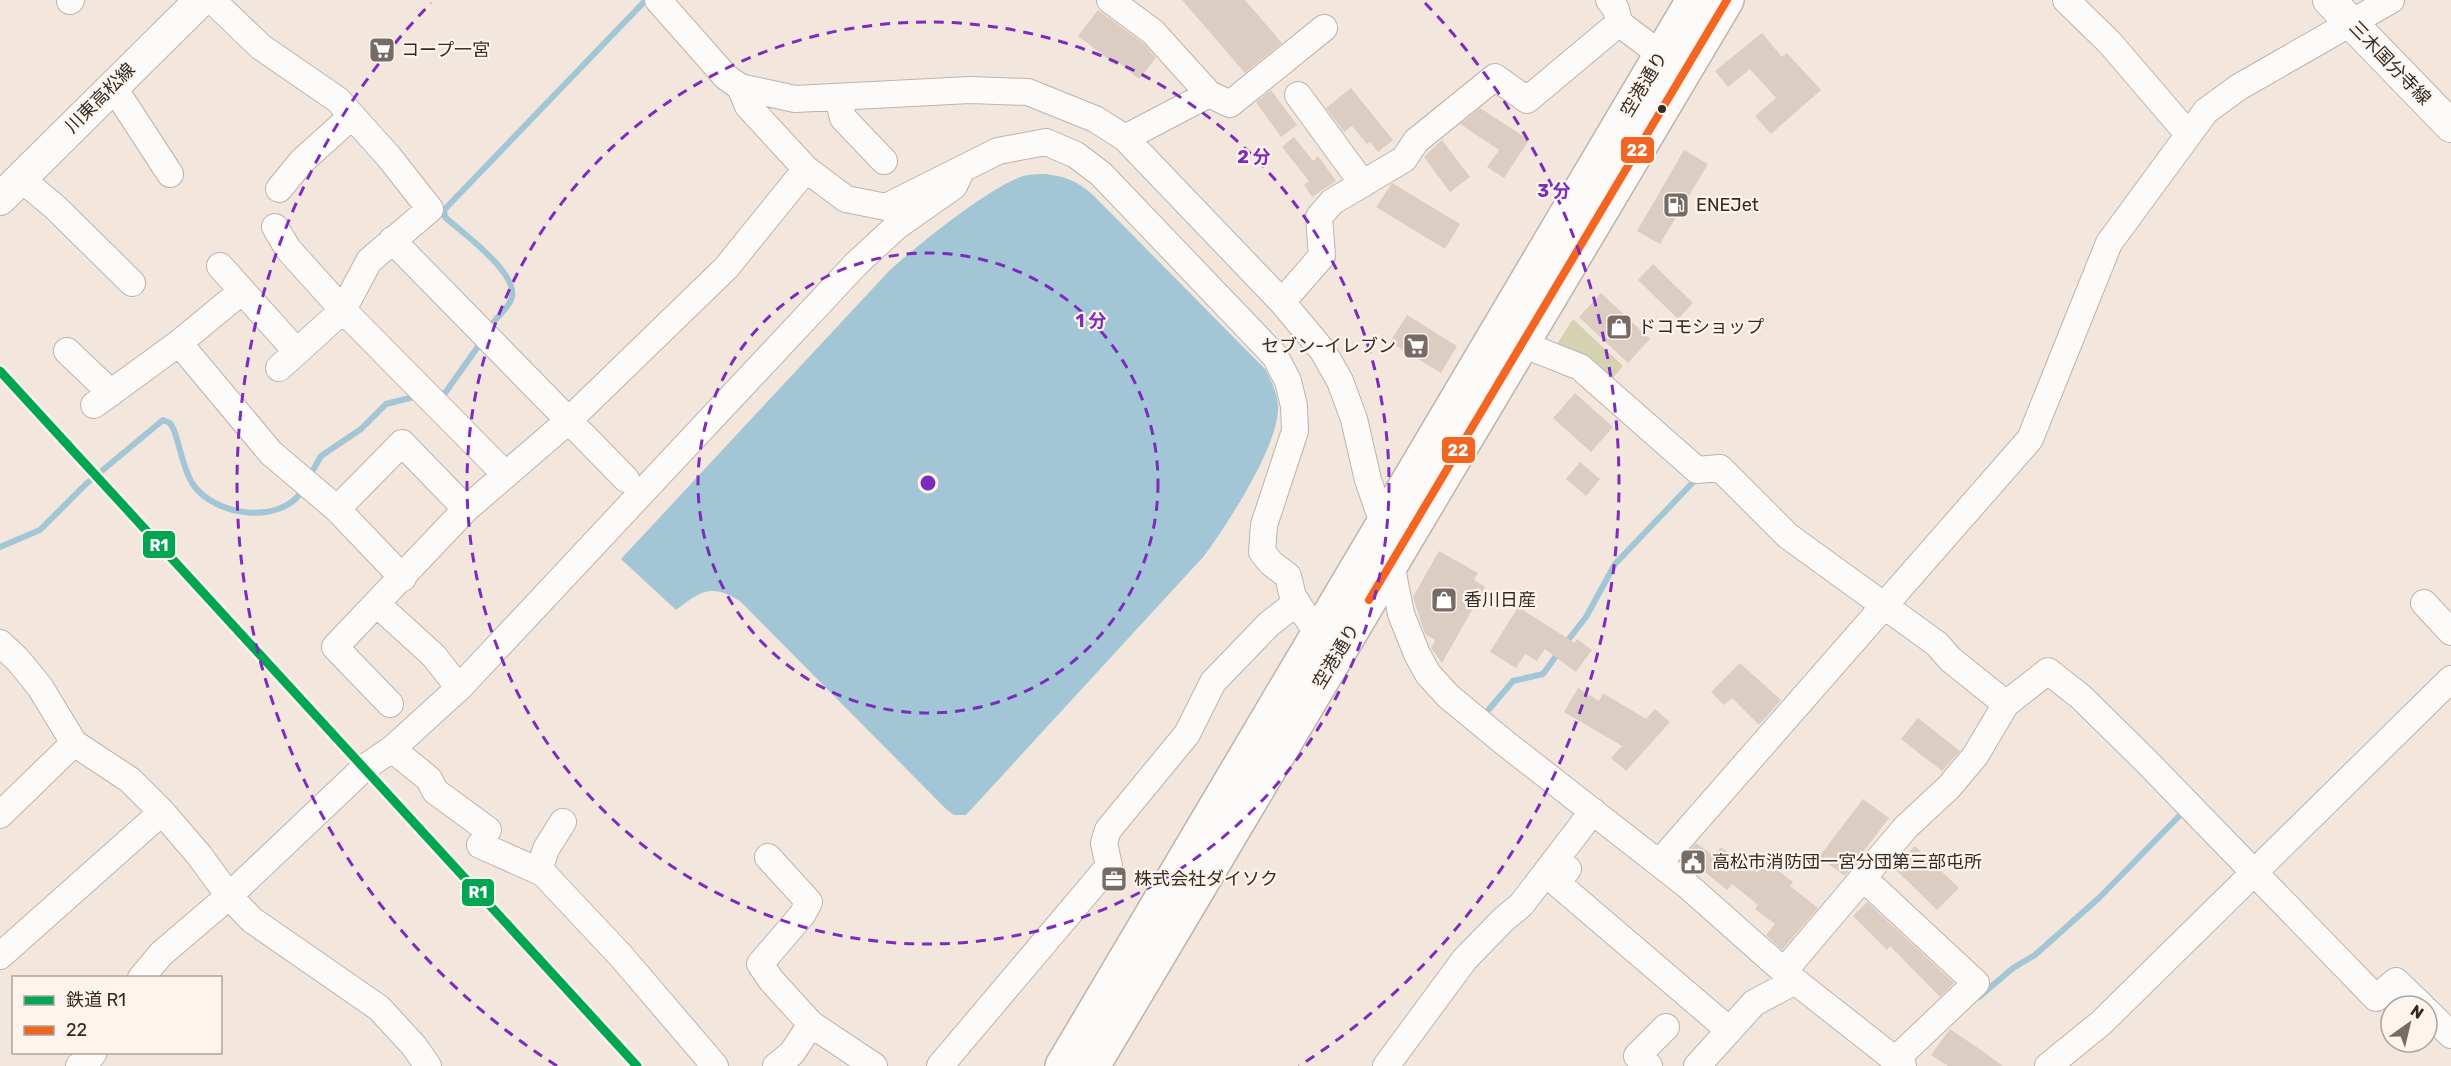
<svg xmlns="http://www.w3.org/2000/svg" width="2451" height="1066" viewBox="0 0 2451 1066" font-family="Rubik,'Noto Sans JP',sans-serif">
	<rect width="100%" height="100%" fill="#f3e6dd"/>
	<!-- green -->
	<path fill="#d5d2b2" d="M1573 319 1623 366 1607 385 1555 347Z"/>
	<!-- water -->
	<path fill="#a2c6d5" d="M1045 174C1065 176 1077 181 1092 194L1266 370C1271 381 1277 392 1278 405 1281 442 1227 525 1204 556L966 815H954L947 810 740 601C712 583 700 591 676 610L621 559 889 271C915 247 995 182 1027 175 1033 174 1039 174 1045 174Z"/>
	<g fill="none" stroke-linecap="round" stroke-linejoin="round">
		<!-- stream -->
		<path stroke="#a2c6d5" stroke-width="6" d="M488 330C494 319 506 311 511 300 522 275 462 233 445 217L444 210 644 2
			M434 394 445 393 482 341
			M308 479 321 456 361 429 386 404 418 396
			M0 547 40 530 86 484 163 420 170 423 174 430C180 447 183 468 192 483 214 517 283 526 304 488
			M1565 644 1586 617 1615 564 1698 477
			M1485 714 1513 681 1543 674 1559 652
			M1979 997 2013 968 2035 955 2100 897 2184 811"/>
	</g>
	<!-- building -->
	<path fill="#dccdc3" d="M1182 0H1245L1282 43 1245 73Z
		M1098 10 1143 43 1156 58 1139 79 1118 62 1116 65 1078 36Z
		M1762 33 1782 57 1787 53 1821 90 1771 134 1755 116 1776 98 1750 69 1728 87 1715 71Z
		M1351 88 1393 140 1378 152 1370 142 1367 144 1352 126 1344 132 1326 108Z
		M1271 90 1297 125 1281 137 1256 102Z
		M1480 108 1529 140 1504 178 1487 167 1499 150 1460 124Z
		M1294 137 1313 161 1318 156 1336 181 1312 197 1304 185 1309 181 1282 147Z
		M1442 140 1470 177 1450 192 1424 157Z
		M1684 150 1708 164 1660 244 1637 231Z
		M1392 183 1460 224 1445 249 1376 207Z
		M1653 264 1693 303 1678 319 1638 280Z
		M1601 293 1650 339 1628 363 1579 317Z
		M1407 315 1457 346 1441 373 1390 342Z
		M1575 393 1613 427 1591 452 1553 418Z
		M1580 462 1600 479 1586 496 1566 479Z
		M1439 551 1478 573 1474 580 1485 587 1442 663 1431 648 1435 640 1425 634 1413 597Z
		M1518 607 1575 643 1577 639 1592 650 1576 672 1545 649 1537 661 1525 654 1516 668 1490 652Z
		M1740 663 1781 700 1759 725 1732 698 1724 705 1711 692Z
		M1578 688 1599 701 1603 693 1646 719 1655 709 1670 722 1626 771 1611 758 1622 746 1564 712Z
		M1918 718 1960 751 1942 771 1901 739Z
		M1863 799 1889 818 1845 876 1819 857Z
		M1696 843 1714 856 1721 847 1752 872 1762 859 1793 882 1790 886 1818 908 1782 950 1766 935 1775 924 1755 909 1758 905 1732 884 1727 890 1701 869 1697 874 1681 861Z
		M1915 846 1959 888 1937 910 1894 868Z
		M1867 902 1954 983 1940 997 1890 946 1887 950 1853 916Z
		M1950 1029 1981 1050 2003 1066H1948L1931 1055Z"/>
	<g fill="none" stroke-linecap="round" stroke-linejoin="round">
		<defs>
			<path id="minor" d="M212 0 261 47 338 100 389 157 430 209 369 261 343 310 279 368
				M658 0 726 77 740 87 795 99 970 90 1028 92 1095 119 1125 138 1282 302 1323 351 1340 381 1354 419 1368 480 1383 523 1401 614 1417 654 1428 674 1448 696 1505 743 1688 886 1795 981 1903 1066
				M1110 0 1153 32 1209 94 1230 104 1324 28
				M1609 0 1616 9 1619 23
				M2066 0 2110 43 2188 134
				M70 1 71 0
				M112 85 170 174
				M740 87 748 106 806 169 846 199 886 207 998 151 1046 142 1076 155 1101 174 1275 356 1288 381 1294 406 1295 431 1264 525 1262 552 1271 563 1288 576 1293 597 1318 634
				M1298 95 1363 184
				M838 97 843 118 884 161
				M1125 138 1209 94
				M20 178 55 207 132 283
				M279 189 302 161 352 116
				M275 227 288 249 343 310 506 475
				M392 240 626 479
				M220 266 297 352
				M1282 302 1322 256 1319 217 1332 202 1404 159 1416 141 1495 77 1527 100 1619 23 1661 55
				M179 343 271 453 337 509 403 578
				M1522 344 1580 367 1697 470 1720 468 1788 536 1937 644 1950 659 2006 704
				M67 351 111 393
				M94 405 179 343 242 291
				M337 509 402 443 466 509
				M2424 603 2451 632
				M378 605 434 656 459 688
				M0 643 18 660 40 687 74 743 130 780 162 812 199 855 229 896 252 920 379 1008 414 1046 428 1066
				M390 704 335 647 466 509 567 422 726 268 806 169
				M392 749 429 779 435 791 488 830
				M0 815 74 743
				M480 845 543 873 621 956 715 1066
				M768 857 809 902 802 915 760 964 771 980 811 1024 874 1066
				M1659 863 2030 439 2109 243 2206 111 2239 87 2391 0
				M1568 869 1557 883 1729 1030
				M539 870 546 849 563 822
				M1875 889 1976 983 1895 1060
				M0 956 162 812
				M1784 971 1906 827 1949 787 1975 756 2006 704 2048 671 2081 697 2147 762 2376 998 2396 981 2422 1006
				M141 978 161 954 229 896 364 768 392 749 459 688 857 263 897 226 954 186 961 171
				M2427 1011 2451 1035
				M79 1066 86 1063 94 1052
				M776 1066 792 1053 811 1024
				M940 1066 1109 866 1104 843 1108 830 1187 734 1213 682 1269 624 1297 602
				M1386 1066 1465 959 1504 919 1521 905 1593 811
				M1649 1066 1637 1056 1666 1027
				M1697 1066 1754 1003 1795 981
				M2048 1066 2101 1023 2451 679"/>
			<path id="major" d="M2329 0 2451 126
				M0 199 201 0"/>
			<path id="highway" d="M1062 1066 1693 0
				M1093 1066 1727 0"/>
		</defs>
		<!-- minor casing -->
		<use href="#minor" stroke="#bdb3ac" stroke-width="28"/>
		<!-- major casing -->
		<use href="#major" stroke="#bdb3ac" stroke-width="34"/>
		<!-- highway casing -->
		<use href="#highway" stroke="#bdb3ac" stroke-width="36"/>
		<!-- minor -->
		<use href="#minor" stroke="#fdfbfa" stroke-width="26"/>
		<!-- major -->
		<use href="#major" stroke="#fdfbfa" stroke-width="32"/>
		<!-- highway -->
		<use href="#highway" stroke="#fdfbfa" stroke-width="33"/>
		<defs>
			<path id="bus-1" d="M1369 600 1727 0"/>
		</defs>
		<!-- bus-1 casing -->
		<use href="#bus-1" stroke="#fef4ee" stroke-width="12"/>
		<!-- bus-1 -->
		<use href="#bus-1" stroke="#f26522" stroke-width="8"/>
		<defs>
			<path id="rail-1" d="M0 371 637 1066"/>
		</defs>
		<!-- rail-1 casing -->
		<use href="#rail-1" stroke="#fef4ee" stroke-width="14"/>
		<!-- rail-1 -->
		<use href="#rail-1" stroke="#00a651" stroke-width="9"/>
	</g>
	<!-- distance rings -->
	<g fill="none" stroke="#7b2cbf" stroke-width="3" stroke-dasharray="10 8">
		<circle cx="928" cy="483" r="230"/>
		<circle cx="928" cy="483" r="461"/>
		<path d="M557 1066A691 691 0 0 1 431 3M1425 3A691 691 0 0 1 1299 1066"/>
	</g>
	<!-- icons -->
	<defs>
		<symbol id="supermarket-square" viewBox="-11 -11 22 22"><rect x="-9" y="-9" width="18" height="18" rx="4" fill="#766c65" stroke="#fef4ee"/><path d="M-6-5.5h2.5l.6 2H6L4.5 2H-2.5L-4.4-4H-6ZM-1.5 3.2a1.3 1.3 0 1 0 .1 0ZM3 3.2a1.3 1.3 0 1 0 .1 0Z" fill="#fff"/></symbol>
		<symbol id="fuel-square" viewBox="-11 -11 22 22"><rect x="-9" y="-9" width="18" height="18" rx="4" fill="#766c65" stroke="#fef4ee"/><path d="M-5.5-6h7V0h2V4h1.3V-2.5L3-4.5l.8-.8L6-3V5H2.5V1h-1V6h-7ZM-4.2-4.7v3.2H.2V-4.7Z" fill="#fff"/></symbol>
		<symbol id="shop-square" viewBox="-11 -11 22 22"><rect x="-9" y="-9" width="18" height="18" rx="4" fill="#766c65" stroke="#fef4ee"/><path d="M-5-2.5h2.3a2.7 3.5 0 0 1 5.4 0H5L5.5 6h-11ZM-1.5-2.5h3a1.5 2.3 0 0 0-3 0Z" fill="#fff"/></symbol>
		<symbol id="civic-square" viewBox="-11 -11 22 22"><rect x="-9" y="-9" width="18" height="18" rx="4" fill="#766c65" stroke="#fef4ee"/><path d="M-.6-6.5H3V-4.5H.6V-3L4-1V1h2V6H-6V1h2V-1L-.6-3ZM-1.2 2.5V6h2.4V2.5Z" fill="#fff"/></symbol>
		<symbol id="office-square" viewBox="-11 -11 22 22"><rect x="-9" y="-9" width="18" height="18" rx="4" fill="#766c65" stroke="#fef4ee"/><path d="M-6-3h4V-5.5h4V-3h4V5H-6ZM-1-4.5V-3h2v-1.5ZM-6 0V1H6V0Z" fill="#fff"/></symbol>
	</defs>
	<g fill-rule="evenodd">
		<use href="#supermarket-square" x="367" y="35" width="30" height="30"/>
		<use href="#fuel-square" x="1661" y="190" width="30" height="30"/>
		<use href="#shop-square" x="1604" y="312" width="30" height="30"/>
		<use href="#supermarket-square" x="1401" y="331" width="30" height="30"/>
		<use href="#shop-square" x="1429" y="585" width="30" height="30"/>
		<use href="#civic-square" x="1678" y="847" width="30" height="30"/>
		<use href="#office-square" x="1099" y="864" width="30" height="30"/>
	</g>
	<!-- markers -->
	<circle fill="#332a24" stroke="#fef4ee" stroke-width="2" cx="1662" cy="109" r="5"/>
	<g text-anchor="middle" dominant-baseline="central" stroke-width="4.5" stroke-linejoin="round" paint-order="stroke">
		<!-- poi labels -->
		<g font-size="18" fill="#332a24" stroke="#fef4ee" text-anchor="start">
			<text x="401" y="50">コープ一宮</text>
			<text x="1696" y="205">ENEJet</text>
			<text x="1638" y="327">ドコモショップ</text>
			<text x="1396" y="346" text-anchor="end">セブン-イレブン</text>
			<text x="1464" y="600">香川日産</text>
			<text x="1712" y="862">高松市消防団一宮分団第三部屯所</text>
			<text x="1134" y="879">株式会社ダイソク</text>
		</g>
		<!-- street labels -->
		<g font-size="18" fill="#332a24" stroke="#fef4ee">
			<text transform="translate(2390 63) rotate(46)">三木国分寺線</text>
			<text transform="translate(1644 84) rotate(-59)">空港通り</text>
			<text transform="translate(100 98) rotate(-45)">川東高松線</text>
			<text transform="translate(1336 656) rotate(-59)">空港通り</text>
		</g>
	</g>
	<circle cx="928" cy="483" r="9" fill="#7b2cbf" stroke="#fef4ee" stroke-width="3"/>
	<g font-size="18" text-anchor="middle" font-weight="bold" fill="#7b2cbf" stroke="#fef4ee" stroke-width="4.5" stroke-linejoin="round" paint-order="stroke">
		<text x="1254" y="163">2 分</text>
		<text x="1554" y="197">3 分</text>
		<text x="1091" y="327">1 分</text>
	</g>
	<g stroke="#fef4ee" stroke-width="2">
		<rect x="1620" y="136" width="35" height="28" rx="6" fill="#f26522"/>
		<rect x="1441" y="436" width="35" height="28" rx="6" fill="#f26522"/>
		<rect x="142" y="530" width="34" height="29" rx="6" fill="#00a651"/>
		<rect x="461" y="878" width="34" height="29" rx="6" fill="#00a651"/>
	</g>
	<g font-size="16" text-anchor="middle" font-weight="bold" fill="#fff">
		<text x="1637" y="156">22</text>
		<text x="1458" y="456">22</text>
		<text x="159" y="551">R1</text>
		<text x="478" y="898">R1</text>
	</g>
	<!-- legend -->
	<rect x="12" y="976" width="210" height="78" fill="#fef4ee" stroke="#ada39d" stroke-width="1.5"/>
	<rect x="24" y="996" width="30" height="9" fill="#00a651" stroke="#ada39d" stroke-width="1.5"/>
	<text x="66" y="1006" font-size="18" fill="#332a24">鉄道 R1</text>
	<rect x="24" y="1026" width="30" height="9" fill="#f26522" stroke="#ada39d" stroke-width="1.5"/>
	<text x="66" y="1036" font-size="18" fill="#332a24">22</text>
	<!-- north arrow -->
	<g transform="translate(2409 1024) rotate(34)"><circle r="28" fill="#fef4ee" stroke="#ada39d" stroke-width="1.5"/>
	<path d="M0-4.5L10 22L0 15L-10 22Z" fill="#766c65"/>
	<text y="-9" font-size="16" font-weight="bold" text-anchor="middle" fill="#332a24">N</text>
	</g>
</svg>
